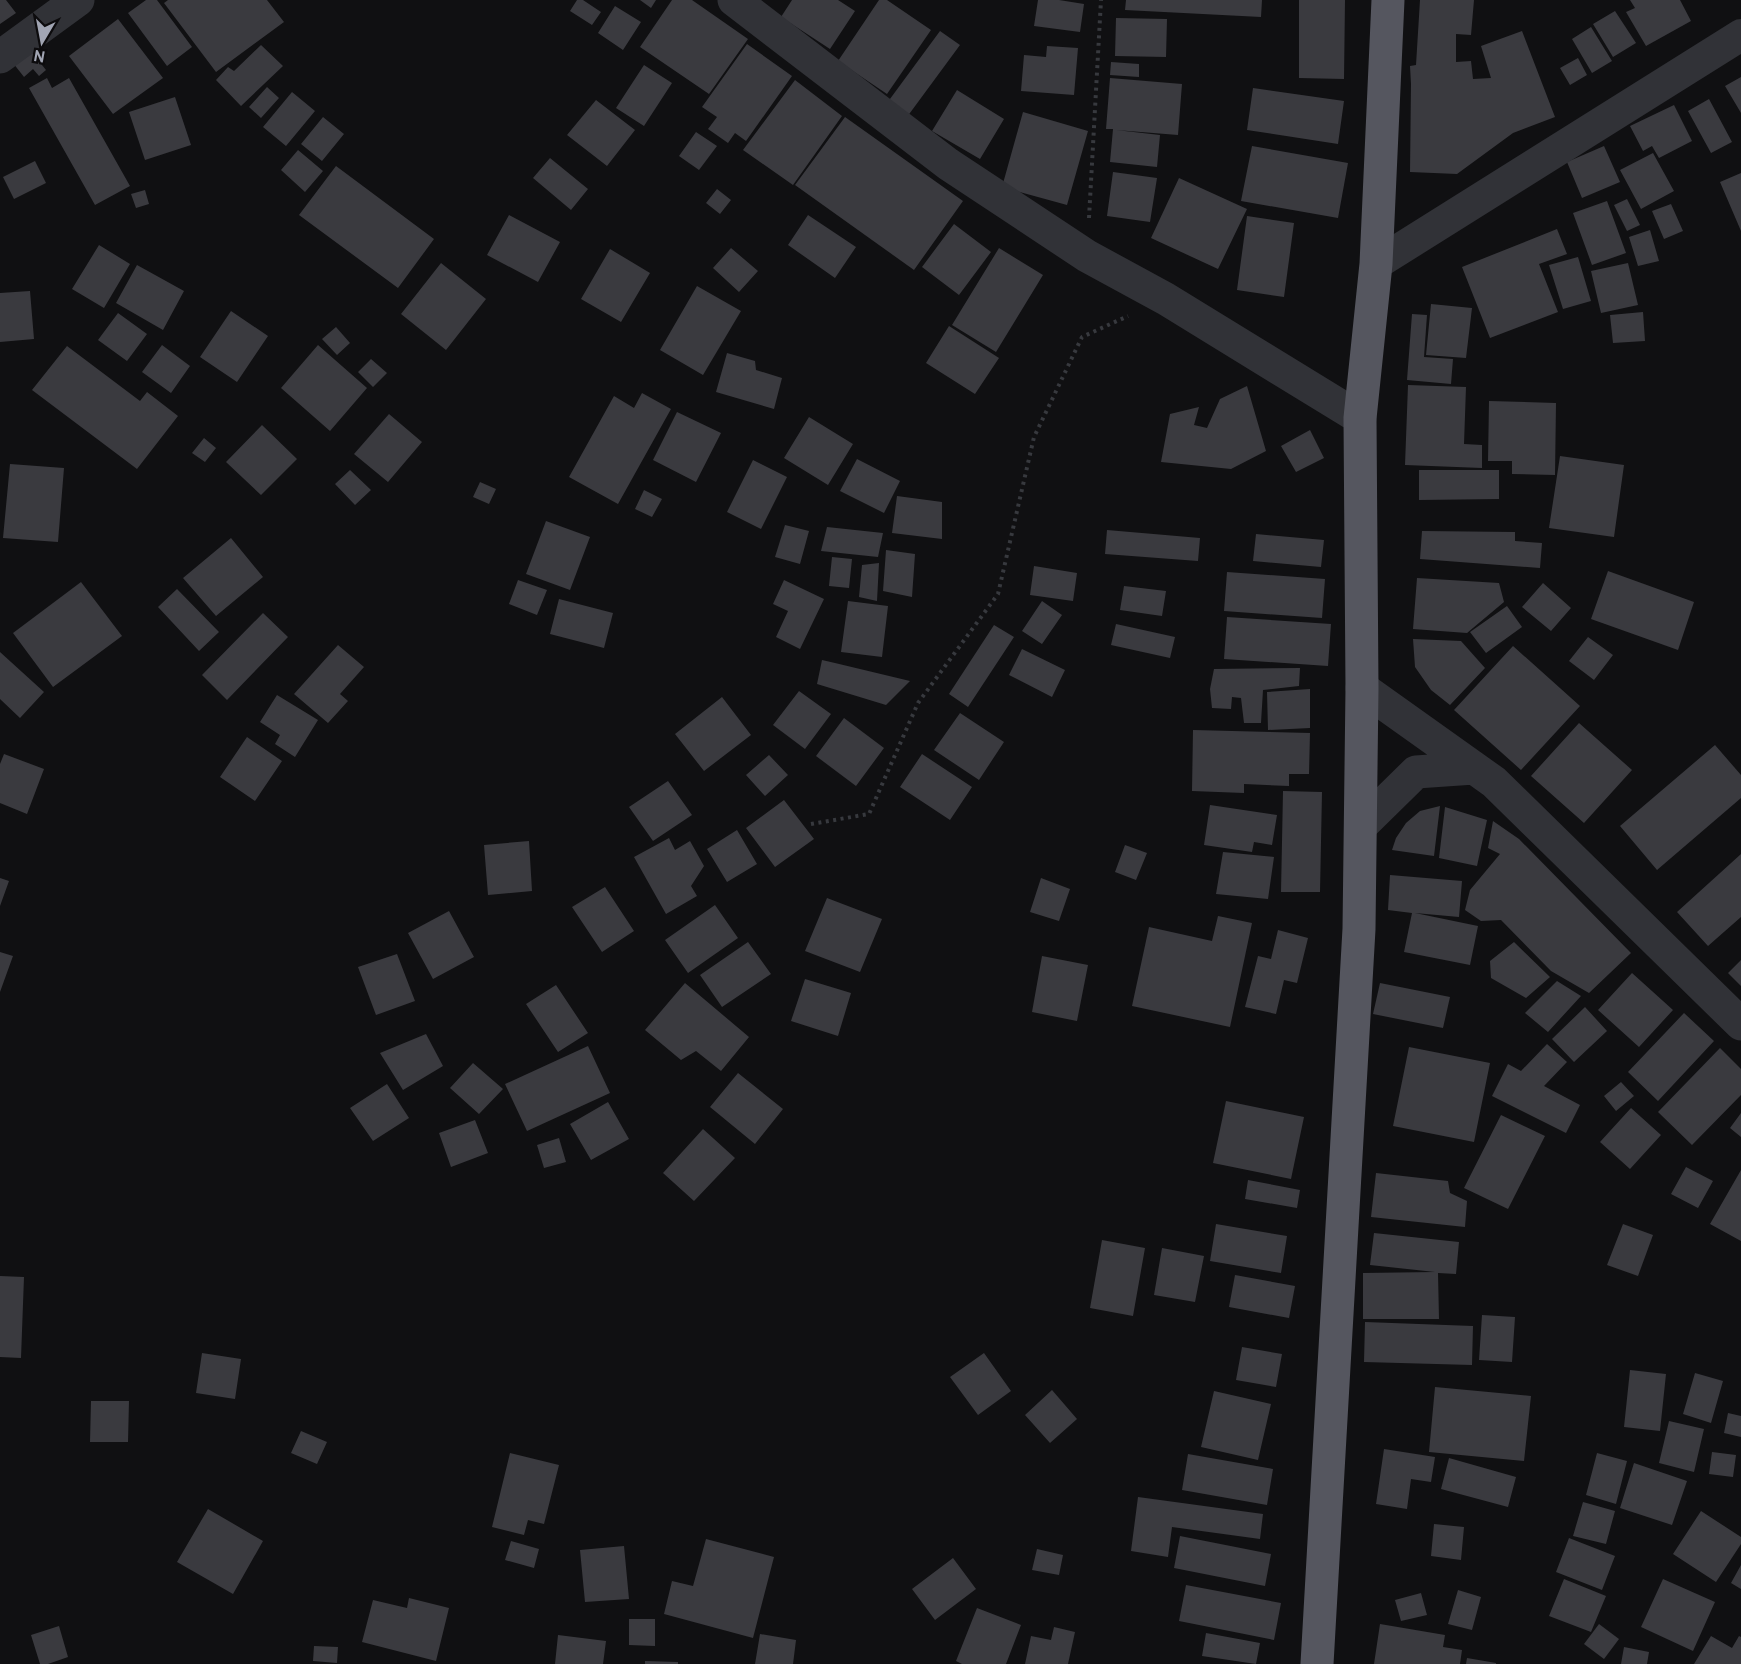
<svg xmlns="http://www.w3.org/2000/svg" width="1741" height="1664" viewBox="0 0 1741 1664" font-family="Overpass,sans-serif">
	<rect width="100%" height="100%" fill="#101012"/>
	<!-- building -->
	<path fill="#3a3a3f" d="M0 0H6L16 13 0 24Z
		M146 0H157L192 47 167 66 128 13Z
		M168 0H267L284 22 216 72 164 3Z
		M577 0H583L601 12 592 25 570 11Z
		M640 0H656L651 8Z
		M672 0H692L748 39 709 94 640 47Z
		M792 0H838L855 11 830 49 781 17Z
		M879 0H887L931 30 887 94 838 61Z
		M1038 0H1059L1084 4 1080 32 1034 26Z
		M1126 0H1262L1261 17 1125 10Z
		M1299 0H1345L1344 79 1299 78Z
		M1420 0H1474L1471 35 1456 34V62L1471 61 1473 79 1491 78 1481 46 1522 31 1555 117 1513 133 1457 174 1410 172 1411 84 1410 66 1416 65Z
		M1630 0H1680L1691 21 1646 46 1626 12 1635 8Z
		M615 6 641 22 623 50 598 33Z
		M1615 11 1636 43 1613 57 1593 24Z
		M1116 18 1167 19 1166 57 1115 56Z
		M118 19 163 78 113 114 69 56Z
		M1591 27 1612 61 1592 73 1572 39Z
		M940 31 960 45 907 117 887 103Z
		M747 44 792 76 746 141 735 133 728 143 708 129 717 117 702 107Z
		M261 45 283 66 241 106 216 80 228 67 234 71Z
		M1047 46 1078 48 1074 95 1021 91 1024 55 1046 57Z
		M30 50 46 70 39 76 33 69 24 77 13 63Z
		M1578 58 1587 75 1570 85 1560 68Z
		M1111 62 1139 64V77L1110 75Z
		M644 65 672 83 644 126 616 108Z
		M1741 77V113L1725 86Z
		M47 78 52 88 69 78 130 186 95 205 29 88Z
		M1110 78 1182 84 1178 135 1116 130 1160 135 1157 167 1110 162 1113 129H1106Z
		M795 80 842 116 793 185 743 150Z
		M267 87 279 98 261 118 249 107Z
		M1253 88 1344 101 1338 144 1247 130Z
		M957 90 1004 119 980 159 932 131Z
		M292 92 315 111 286 146 263 127Z
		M175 97 191 145 145 160 129 112Z
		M1709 99 1732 142 1711 153 1688 111Z
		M596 100 635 130 607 166 567 135Z
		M1674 105 1692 141 1659 158 1652 146 1643 151 1630 126Z
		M1023 112 1088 131 1067 205 1002 187Z
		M323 117 344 134 322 161 301 144Z
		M845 117 963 201 914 270 795 185Z
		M696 132 717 146 699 170 679 156Z
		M1252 146 1348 163 1338 218 1241 201Z
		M1604 146 1620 182 1582 198 1567 162Z
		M298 150 323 171 305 192 281 170Z
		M1653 153 1674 191 1641 209 1620 170Z
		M550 158 588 189 571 210 533 178Z
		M35 161 46 183 14 199 3 177Z
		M336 166 434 239 398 288 299 215Z
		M1113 172 1157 178 1150 222 1107 216Z
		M1741 173V231L1720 182Z
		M1179 178 1247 209 1218 269 1151 238Z
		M717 189 731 200 720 214 706 203Z
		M145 190 149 204 136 208 131 194Z
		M1627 199 1640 225 1627 231 1614 205Z
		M1607 201 1626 253 1592 265 1573 213Z
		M1671 204 1683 231 1664 239 1652 211Z
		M509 215 560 242 538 282 487 255Z
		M808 215 856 247 835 278 788 245Z
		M1247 216 1294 223 1284 297 1237 290Z
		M954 224 991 252 959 295 922 267Z
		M1557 229 1567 254 1539 264 1558 312 1490 338 1462 267Z
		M1650 230 1659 261 1638 266 1629 237Z
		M99 245 130 264 104 308 72 289Z
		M731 248 758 271 739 292 713 268Z
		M999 248 1043 275 996 352 952 325Z
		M610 249 650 273 621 322 581 299Z
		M1578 257 1591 301 1563 309 1549 265Z
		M441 263 486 299 446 350 401 314Z
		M1628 263 1638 305 1601 313 1591 271Z
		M137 265 184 291 163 330 116 303Z
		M697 286 741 311 703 375 660 350Z
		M30 291 34 339 0 342V293Z
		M1431 304 1472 308 1466 358 1426 355Z
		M231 311 268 336 237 382 200 357Z
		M1643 312 1645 341 1613 343 1610 315Z
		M118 313 147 334 127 361 98 340Z
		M1412 314 1427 315 1424 357 1453 359 1451 384 1407 380Z
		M949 326 999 358 975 394 926 363Z
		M336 327 350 343 337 355 322 339Z
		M162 345 190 366 171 393 142 372Z
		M318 345 367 388 330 431 281 388Z
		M67 346 140 401 147 392 178 416 137 469 32 390Z
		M727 353 755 361 756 370 782 378 774 409 716 392Z
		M371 359 387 373 373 387 358 372Z
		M1408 385 1466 387 1464 444 1482 445V468L1405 465Z
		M1247 386 1266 451 1231 469 1161 462 1170 414 1199 407 1194 425 1207 428 1220 399Z
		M642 393 671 409 618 504 569 477 614 396 634 408Z
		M1489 401 1556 403 1555 475 1512 474V461H1488Z
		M677 412 721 433 696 482 653 460Z
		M389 414 422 442 388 482 354 454Z
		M809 417 853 444 828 485 784 458Z
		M262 425 297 459 261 495 226 462Z
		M1310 430 1324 458 1296 472 1281 446Z
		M204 438 216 448 205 462 192 453Z
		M1560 456 1624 465 1614 537 1549 528Z
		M857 459 900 481 884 513 840 491Z
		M753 460 787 477 761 529 727 512Z
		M10 464 64 468 58 542 3 538Z
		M350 470 371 490 355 505 335 484Z
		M1419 470H1499V499L1419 500Z
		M480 482 496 489 489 504 473 497Z
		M644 490 662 499 652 517 635 509Z
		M897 496 942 502V539L892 533Z
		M546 521 590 537 570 590 526 574Z
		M785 525 809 531 800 564 775 557Z
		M827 527 883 533 878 557 821 551Z
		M1107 530 1200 538 1198 561 1105 554Z
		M1422 531 1515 532V541L1542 543 1540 568 1420 559Z
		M1256 534 1324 540 1321 567 1253 561Z
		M231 538 263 577 216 616 183 578Z
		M886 550 915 554 912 597 883 591Z
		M832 557 852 559 849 588 829 586Z
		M879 563 877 601 859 597 862 565Z
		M1034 566 1077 573 1073 601 1030 595Z
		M1608 571 1694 602 1678 650 1591 619Z
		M1227 572 1325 579 1322 618 1224 611Z
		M1417 578 1499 583 1504 602 1467 633 1413 629Z
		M518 580 547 590 537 615 509 604Z
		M784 580 824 599 800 649 776 637 788 611 773 604Z
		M81 582 122 636 53 687 13 633Z
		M1543 583 1571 608 1551 631 1522 607Z
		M1124 586 1166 591 1162 616 1120 610Z
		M177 589 219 632 199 651 158 607Z
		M559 599 613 613 604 648 550 634Z
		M848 601 888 606 882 657 841 652Z
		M1042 601 1062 615 1042 644 1022 631Z
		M1507 606 1522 627 1486 653 1470 632Z
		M263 613 288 637 227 700 202 675Z
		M1227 617 1331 624 1328 666 1224 659Z
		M1116 624 1175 637 1170 658 1111 645Z
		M994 625 1014 637 968 707 949 694Z
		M1588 637 1613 655 1594 680 1569 661Z
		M1413 639 1461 641 1485 668 1450 705 1431 690 1415 667Z
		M338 645 364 667 340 694 348 701 328 723 294 694Z
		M1513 646 1580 706 1521 770 1454 710Z
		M1022 649 1065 670 1052 697 1009 675Z
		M0 652 44 692 20 718 0 699Z
		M822 660 835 663 910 681 886 705 817 684Z
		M1300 668 1299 686 1263 690 1261 723H1244L1241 698 1232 697 1231 709 1212 708 1210 689 1214 669Z
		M1310 689V728L1268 730 1267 692Z
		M799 691 831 714 805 749 773 725Z
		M277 695 318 720 295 757 275 744 280 735 260 722Z
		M722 697 751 735 704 771 675 734Z
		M960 713 1004 742 979 780 934 750Z
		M844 718 884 748 856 786 816 756Z
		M1579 723 1632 770 1584 823 1531 776Z
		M1193 730 1310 733 1309 774H1289V786L1244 784V793L1192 791Z
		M247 737 282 761 255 801 220 777Z
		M1715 745 1741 775V798L1657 870 1620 826Z
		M4 754 44 769 27 814 0 803V764Z
		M922 754 972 787 950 820 900 787Z
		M769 755 788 775 765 796 746 775Z
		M668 781 692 815 653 841 629 807Z
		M1283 791 1322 792 1320 892H1281Z
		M784 800 814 839 775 867 746 828Z
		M1210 805 1277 815 1272 845 1254 842 1252 852 1204 845Z
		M1440 806 1434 856 1392 850 1396 838 1406 823 1420 811Z
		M1445 807 1487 820 1477 866 1439 858Z
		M1493 821 1519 839 1631 953 1589 993 1551 971 1501 920 1481 921 1465 910 1470 890 1500 854 1488 848Z
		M737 830 757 864 727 882 707 849Z
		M669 838 675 850 690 841 704 866 691 886 697 896 666 914 634 857Z
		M529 841 532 891 488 895 484 845Z
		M1125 845 1147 853 1136 880 1115 872Z
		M1223 852 1274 857 1268 899 1216 894Z
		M1741 854V917L1708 946 1677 912Z
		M1390 875 1462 881 1459 917 1415 913 1478 926 1470 965 1404 952 1412 913 1388 910Z
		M0 878 9 881 0 906Z
		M1041 878 1070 889 1059 921 1030 912Z
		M605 887 634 931 602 952 572 907Z
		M827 898 882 919 860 972 805 951Z
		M715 905 738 938 688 973 665 940Z
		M449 911 474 957 433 979 408 933Z
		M1218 916 1252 923 1230 1027 1132 1006 1149 927 1212 941Z
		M1278 930 1308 938 1297 983 1284 980 1276 1014 1245 1007 1258 956 1271 959Z
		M748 942 771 974 722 1007 700 975Z
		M1514 942 1550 977 1526 998 1491 978 1490 961Z
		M0 952 13 956 0 992Z
		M397 954 415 1001 376 1015 358 967Z
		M1042 956 1088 965 1077 1021 1032 1012Z
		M1741 960V986L1728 973Z
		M1632 973 1673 1010 1639 1047 1598 1010Z
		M805 979 851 993 838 1036 791 1021Z
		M1557 981 1581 996 1548 1032 1525 1013Z
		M685 983 749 1037 721 1071 696 1051 681 1060 645 1030Z
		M1380 983 1450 997 1443 1028 1373 1014Z
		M556 985 588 1033 558 1052 526 1004Z
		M1585 1007 1607 1031 1574 1062 1552 1039Z
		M1684 1013 1714 1041 1658 1101 1628 1072Z
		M426 1034 443 1066 403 1090 380 1053Z
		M1547 1044 1567 1062 1544 1086 1580 1105 1566 1133 1492 1096 1508 1064 1521 1071Z
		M588 1046 610 1093 527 1131 505 1084Z
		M1409 1047 1490 1063 1474 1142 1393 1126Z
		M1720 1048 1741 1069V1095L1692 1145 1658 1112Z
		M473 1063 503 1089 479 1114 450 1088Z
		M738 1073 783 1109 755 1144 710 1107Z
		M1621 1082 1634 1096 1616 1111 1604 1096Z
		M387 1084 409 1118 373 1141 350 1108Z
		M1226 1101 1304 1117 1291 1179 1213 1163Z
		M608 1102 629 1139 591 1160 570 1124Z
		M1631 1108 1661 1135 1630 1169 1600 1142Z
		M1741 1113V1137L1730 1128Z
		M1501 1115 1545 1136 1508 1209 1464 1188Z
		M475 1120 488 1153 451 1167 439 1133Z
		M703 1129 735 1158 694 1201 663 1173Z
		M559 1138 566 1162 544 1168 537 1145Z
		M1686 1167 1713 1181 1698 1208 1671 1194Z
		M1741 1170V1241L1710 1224Z
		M1376 1173 1448 1181 1450 1193 1467 1201 1465 1227 1371 1217Z
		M1248 1180 1300 1190 1297 1208 1245 1199Z
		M1216 1224 1287 1236 1281 1273 1210 1261Z
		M1623 1224 1653 1235 1638 1276 1607 1265Z
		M1374 1233 1459 1242 1456 1274 1438 1273 1439 1319H1363V1273L1435 1272 1370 1265Z
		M1102 1240 1145 1248 1133 1316 1090 1308Z
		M1162 1248 1204 1256 1195 1302 1154 1295Z
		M1235 1275 1295 1286 1289 1318 1229 1307Z
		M0 1276 24 1277 21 1358 0 1357Z
		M1482 1315 1515 1317 1512 1362 1479 1360Z
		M1365 1322 1473 1326 1472 1365 1364 1362Z
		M1242 1347 1282 1354 1276 1387 1236 1380Z
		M202 1353 241 1359 235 1399 196 1393Z
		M984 1353 1011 1391 978 1415 950 1377Z
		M1630 1370 1666 1374 1660 1431 1624 1427Z
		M1695 1373 1723 1381 1711 1423 1683 1414Z
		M1435 1387 1531 1396 1524 1461 1429 1452Z
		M1052 1390 1077 1419 1050 1443 1025 1415Z
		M1214 1391 1271 1404 1258 1460 1201 1447Z
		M91 1401H129L128 1442H90Z
		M1728 1413 1741 1416V1437L1724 1433Z
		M1669 1421 1704 1429 1694 1472 1659 1463Z
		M301 1431 327 1442 317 1464 291 1453Z
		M1384 1449 1435 1457 1431 1482 1411 1479 1407 1509 1376 1504Z
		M1712 1452 1736 1455 1733 1477 1709 1474Z
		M510 1453 559 1465 544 1524 528 1520 524 1535 492 1527Z
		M1597 1453 1627 1461 1616 1504 1586 1495Z
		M1188 1454 1273 1469 1267 1505 1182 1490Z
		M1449 1458 1516 1477 1508 1507 1441 1489Z
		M1634 1463 1687 1481 1672 1525 1620 1508Z
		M1138 1497 1263 1514 1260 1539 1172 1527 1168 1557 1131 1551Z
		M1583 1502 1615 1511 1606 1544 1573 1536Z
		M208 1509 263 1541 233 1594 177 1562Z
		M1701 1511 1741 1537V1544L1716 1582 1673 1554Z
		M1434 1524 1464 1527 1461 1560 1431 1556Z
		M1180 1536 1271 1554 1265 1586 1174 1568Z
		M1569 1538 1615 1556 1602 1590 1556 1572Z
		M706 1539 774 1557 753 1638 664 1614 672 1581 693 1586Z
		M511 1541 539 1549 534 1568 505 1560Z
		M624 1546 629 1599 585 1602 580 1550Z
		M1037 1549 1063 1555 1059 1575 1032 1570Z
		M953 1558 976 1589 935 1620 912 1589Z
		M1741 1565V1589L1731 1583Z
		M1564 1579 1606 1596 1591 1632 1549 1616Z
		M1663 1579 1715 1602 1693 1651 1641 1627Z
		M1186 1585 1281 1603 1274 1640 1179 1621Z
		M1458 1590 1481 1597 1472 1630 1448 1624Z
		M1421 1593 1427 1615 1401 1621 1395 1600Z
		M409 1598 449 1608 436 1661 362 1642 373 1600 407 1608Z
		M977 1608 1021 1625 1006 1664H962L956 1661Z
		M629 1619H655V1646L629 1645Z
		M1380 1624 1445 1635 1443 1647 1462 1650 1460 1664H1374Z
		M1599 1624 1619 1639 1604 1659 1584 1644Z
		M59 1626 68 1657 48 1664H40L31 1635Z
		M1054 1627 1075 1632 1068 1664H1025L1031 1636 1051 1640Z
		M1206 1633 1260 1643 1256 1664 1202 1656Z
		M760 1634 796 1640 793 1664H755Z
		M558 1635 606 1641 603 1664H555Z
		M1711 1636 1732 1648 1739 1636 1741 1637V1664H1694Z
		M314 1646 338 1647 337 1663 313 1661Z
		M1624 1647 1649 1652 1647 1664H1621Z
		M1467 1658 1496 1663V1664H1466Z
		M645 1661 678 1662V1664H645Z"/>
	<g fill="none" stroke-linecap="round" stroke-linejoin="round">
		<!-- path -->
		<path stroke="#37393e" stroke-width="4" stroke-dasharray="3 4.5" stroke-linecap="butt" d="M1089 218 1101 0
			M811 824 869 814 918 703 998 594 1034 437 1082 337 1128 316"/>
		<!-- minor -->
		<path stroke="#313237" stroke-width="32" d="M1376 264 1741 35"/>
		<!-- tertiary -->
		<path stroke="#313237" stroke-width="33" d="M734 0 948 164 1087 256 1166 299 1360 418
			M0 57 78 0
			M1362 688 1494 782 1741 1024
			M1361 826 1416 772 1474 768"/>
		<!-- trunk -->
		<path stroke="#55565f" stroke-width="33" d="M1317 1664 1359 929 1362 688 1360 418 1376 264 1388 0"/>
	</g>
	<!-- north arrow -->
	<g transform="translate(42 42) rotate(190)" stroke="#0c0b0d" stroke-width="4.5" paint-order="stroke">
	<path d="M0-4.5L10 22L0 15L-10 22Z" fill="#a1a5b3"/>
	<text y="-9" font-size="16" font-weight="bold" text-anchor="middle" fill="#a1a5b3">N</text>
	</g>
</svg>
